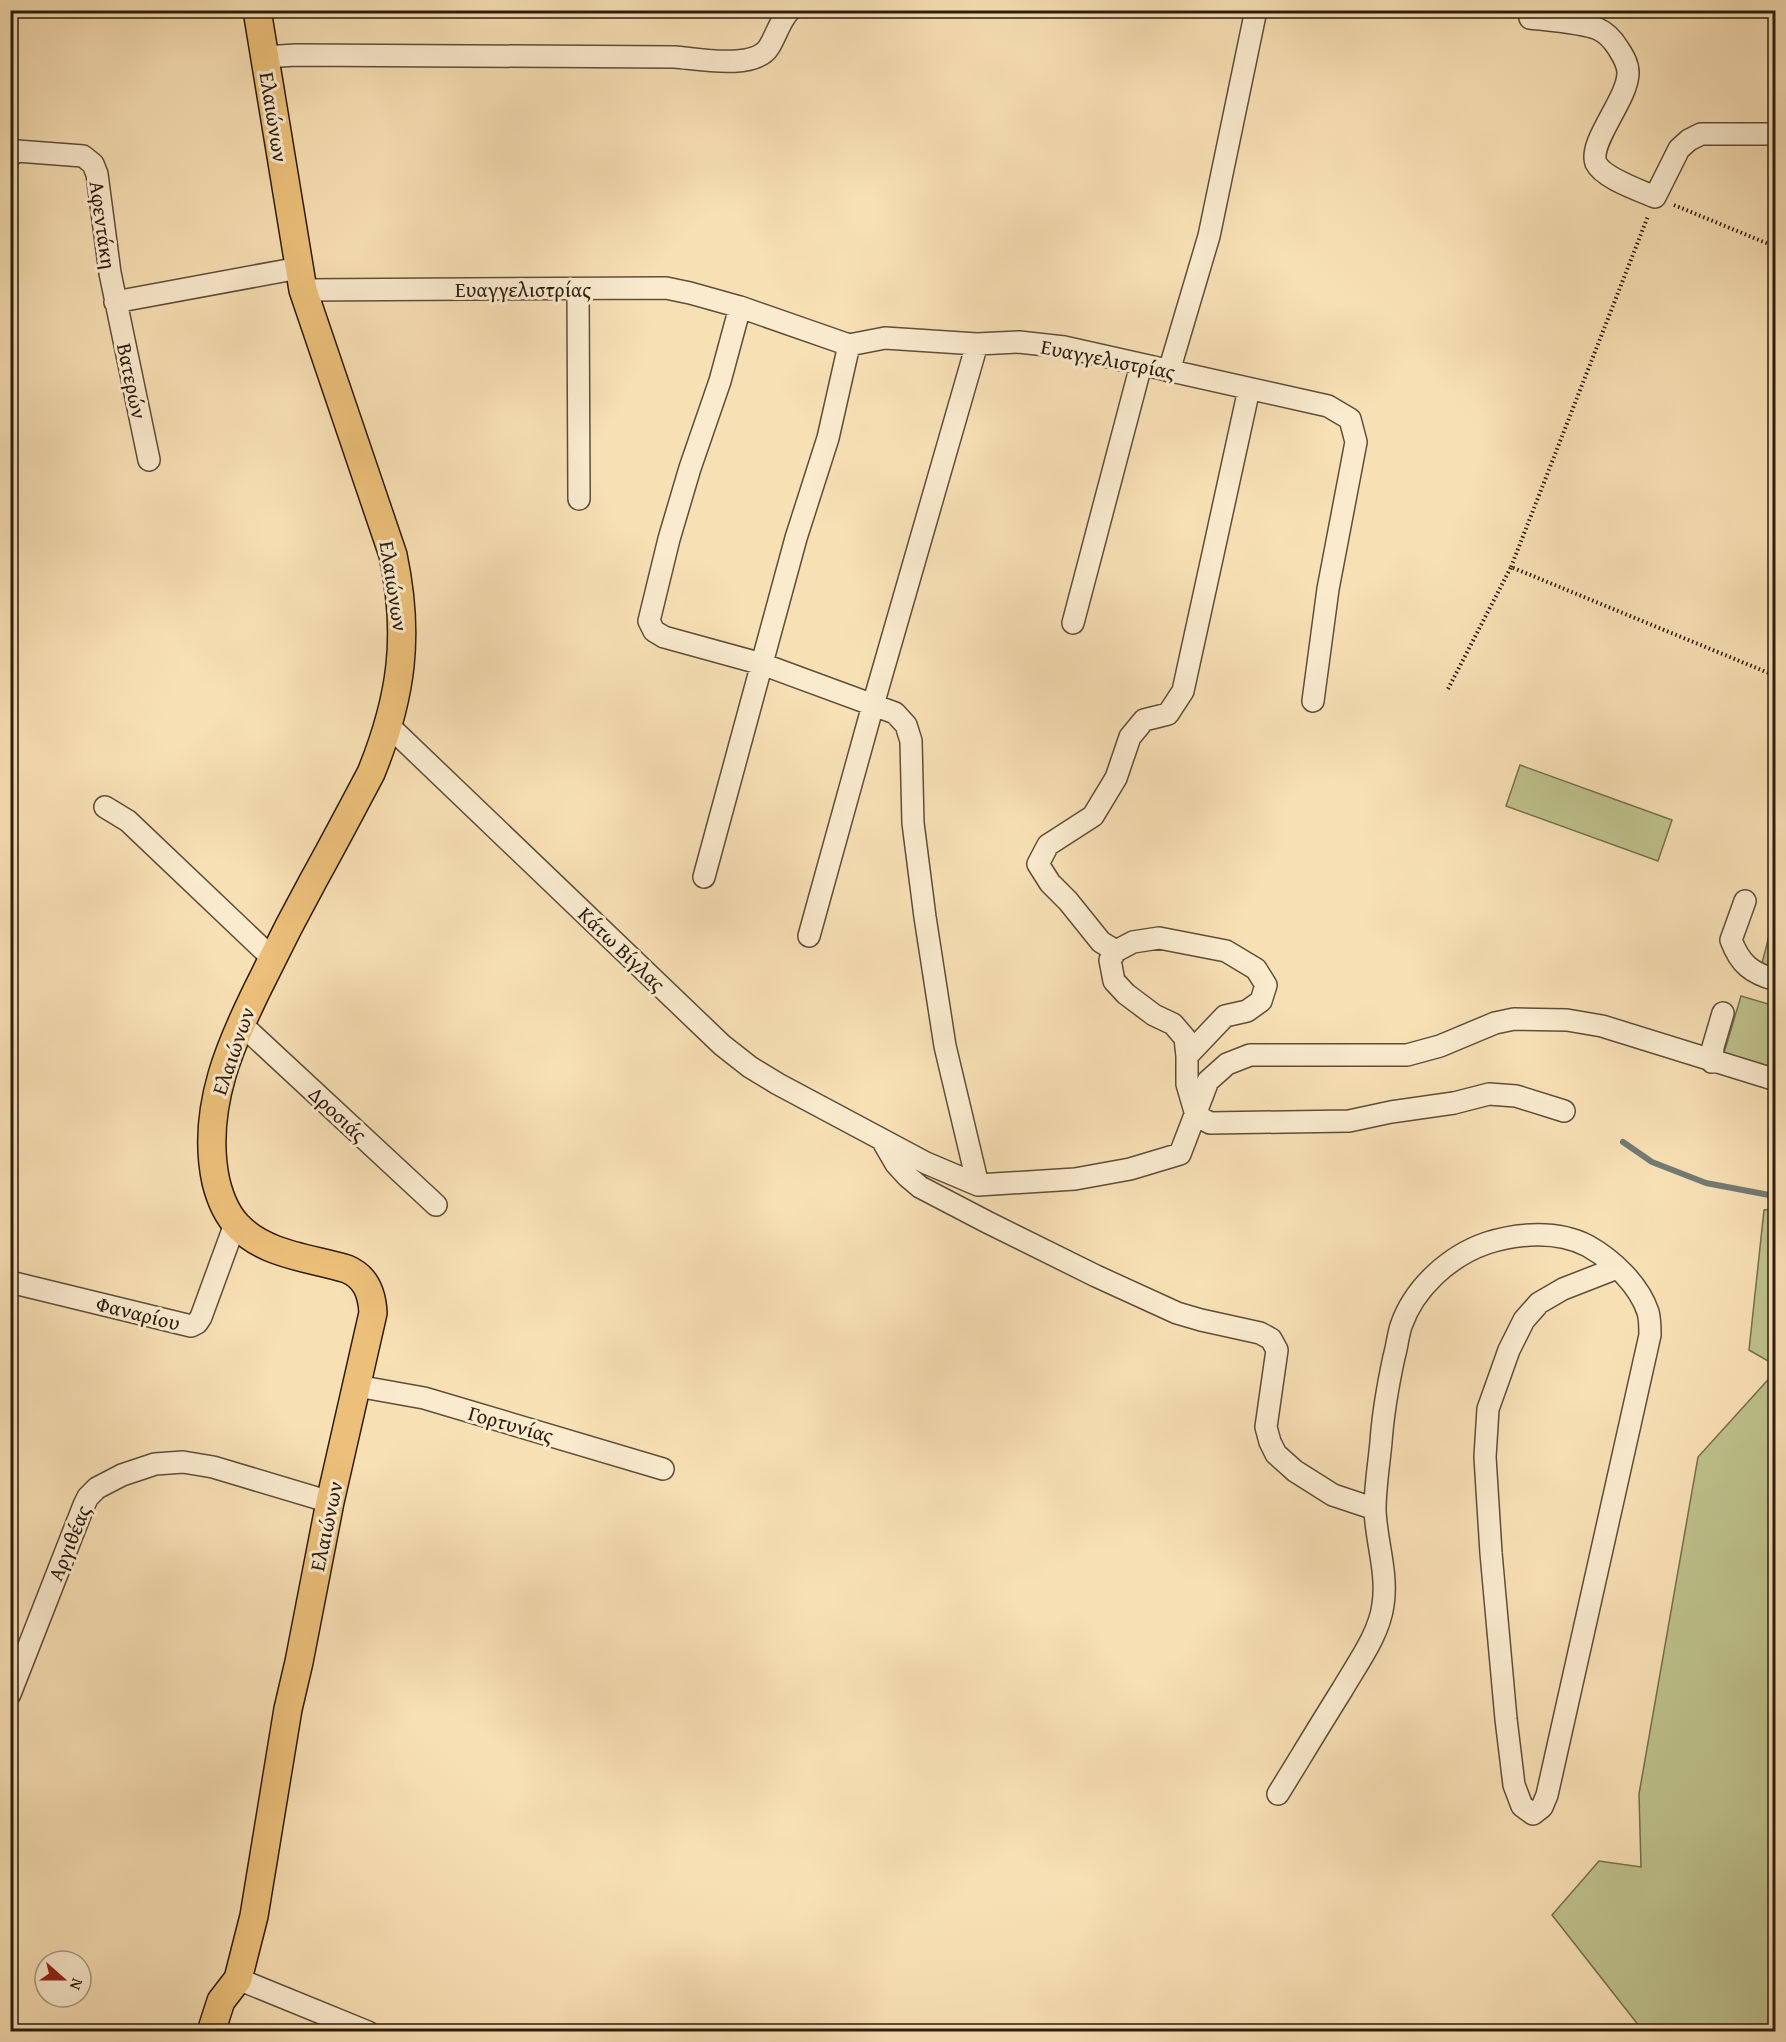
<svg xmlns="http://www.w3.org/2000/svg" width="1786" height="2042" viewBox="0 0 1786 2042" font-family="'Gentium Book Plus',serif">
	<rect width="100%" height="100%" fill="#f8e0b5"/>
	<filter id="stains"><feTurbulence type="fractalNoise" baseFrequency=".00333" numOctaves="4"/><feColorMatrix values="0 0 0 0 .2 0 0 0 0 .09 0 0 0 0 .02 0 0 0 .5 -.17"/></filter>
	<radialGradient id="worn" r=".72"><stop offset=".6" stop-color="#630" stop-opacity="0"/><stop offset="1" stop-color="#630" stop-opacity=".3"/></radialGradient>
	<!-- green -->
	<path fill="#bec28d" stroke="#756f4e" stroke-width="1.5" d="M1520 765 1672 820 1658 861 1506 806Z
		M1774 917H1775V971L1761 967Z
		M1741 996 1775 1006V1068L1724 1053Z
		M1775 1209H1776L1775 1365 1749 1350 1764 1210Z
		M1775 1372V2031H1643L1552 1915 1599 1861 1641 1867 1639 1794 1698 1457Z"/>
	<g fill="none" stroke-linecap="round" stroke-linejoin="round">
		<!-- stream -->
		<path stroke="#727b73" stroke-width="6" d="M1623 1142 1652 1162 1706 1183 1769 1195 1776 1194"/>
		<defs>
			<path id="minor" d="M1530 18C1547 20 1584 23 1598 29 1607 33 1613 40 1618 48 1623 56 1628 63 1628 73 1628 99 1588 142 1596 163 1603 178 1639 190 1655 197L1679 149 1689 140 1701 134H1776
				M264 57 296 55 675 57C699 59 755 70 769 47 777 34 780 20 790 10
				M10 156 17 151 83 156 93 164 97 174 110 273 149 460
				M578 289 579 499
				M303 290 666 288 690 293 740 307 849 345 885 338 977 344 1019 342 1064 347 1328 406 1350 419 1356 442 1328 589 1313 701
				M115 302 299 268
				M740 307 720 381 690 468 669 539 649 621 654 631 664 637 762 664 895 713 906 725 911 741 913 823 925 917 945 1046 978 1185
				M1169 371 1209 236 1256 10
				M1073 623 1141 365
				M388 725 722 1045 750 1067 778 1084 926 1163 978 1185 1075 1179 1130 1169 1180 1154 1208 1081 1227 1064 1250 1055H1407L1440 1046 1495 1023 1514 1019 1567 1020 1602 1026 1776 1080
				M105 807 128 821 272 958
				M704 877 796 538 828 438 849 345
				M1745 901 1731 940C1740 964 1751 973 1776 980
				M809 936 873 705 977 344
				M1116 951 1101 942 1068 901 1050 883 1038 864 1048 845 1093 816 1116 778 1130 737 1144 720 1168 714 1183 691 1249 389
				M240 1023 436 1205
				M1187 1056 1185 1038 1173 1024 1154 1015 1126 994 1114 981 1110 960 1116 951 1133 942 1159 938 1226 951 1256 969 1266 985 1261 1001 1247 1011 1225 1016 1187 1056V1084L1196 1115 1210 1123 1349 1121 1391 1112 1454 1103 1489 1094 1516 1096 1564 1111
				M1712 1062 1713 1047 1723 1013
				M882 1140 896 1164 907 1176 920 1187 987 1222 1096 1276 1177 1313 1201 1320 1260 1333 1271 1339 1277 1350 1266 1427 1270 1442 1276 1454 1295 1471 1333 1495 1375 1509
				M10 1282 191 1326 197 1323 201 1317 235 1224
				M357 1386 424 1398 663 1469
				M10 1694 84 1505 88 1497 97 1488 122 1475 155 1464 183 1462 213 1467 330 1502
				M1278 1794C1299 1760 1320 1725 1342 1690 1357 1664 1379 1635 1383 1605 1388 1573 1376 1541 1375 1510 1375 1487 1379 1464 1381 1442 1383 1413 1388 1385 1394 1357 1397 1347 1398 1335 1401 1326 1414 1288 1449 1256 1487 1243 1518 1233 1558 1230 1588 1246 1613 1260 1639 1285 1648 1312 1650 1319 1650 1328 1650 1335L1547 1795 1542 1807 1533 1814 1522 1806 1514 1785 1506 1719 1491 1553 1485 1457 1488 1409 1509 1350 1524 1320 1539 1303 1563 1289 1617 1268
				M238 1979 368 2032"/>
			<path id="major" d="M211 2032 221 2001 238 1979 254 1916 288 1709 299 1662 330 1502 373 1313C372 1293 366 1277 347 1269 311 1258 265 1255 238 1226 226 1214 220 1198 216 1182 200 1108 232 1039 265 974 280 943 296 912 313 881 333 845 352 809 371 773 402 697 410 635 393 555L303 290 257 10"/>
		</defs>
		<!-- minor casing -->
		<use href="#minor" stroke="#5f4d38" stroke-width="24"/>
		<!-- major casing -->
		<use href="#major" stroke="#2c1c0e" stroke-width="30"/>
		<!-- path -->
		<path stroke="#2c1c0e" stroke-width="4" stroke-dasharray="1.5 3" stroke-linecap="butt" d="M1674 205 1776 247
			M1511 567 1648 216
			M1448 689 1511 567 1776 676"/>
		<!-- minor -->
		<use href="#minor" stroke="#faebcf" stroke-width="21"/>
		<!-- major -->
		<use href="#major" stroke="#ecc07a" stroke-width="27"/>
	</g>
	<g text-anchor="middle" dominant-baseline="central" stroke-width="6" stroke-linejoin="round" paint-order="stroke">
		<!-- street labels -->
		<g font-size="21" fill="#2c1c0e" stroke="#faebcf">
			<text transform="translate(274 117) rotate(81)">Ελαιώνων</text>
			<text transform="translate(103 225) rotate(82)">Αφεντάκη</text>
			<text x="523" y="289">Ευαγγελιστρίας</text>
			<text transform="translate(1108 359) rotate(11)">Ευαγγελιστρίας</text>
			<text transform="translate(132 381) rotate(78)">Βατερών</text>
			<text transform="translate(394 586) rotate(81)">Ελαιώνων</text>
			<text transform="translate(622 949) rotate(44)">Κάτω Βίγλας</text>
			<text transform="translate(233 1051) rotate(-71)">Ελαιώνων</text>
			<text transform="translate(338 1114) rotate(43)">Δροσιάς</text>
			<text transform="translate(138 1313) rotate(14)">Φαναρίου</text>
			<text transform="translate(511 1424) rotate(16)">Γορτυνίας</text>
			<text transform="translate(326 1526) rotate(-78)">Ελαιώνων</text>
			<text transform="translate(69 1543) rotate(-68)">Αργιθέας</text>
		</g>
	</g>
	<!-- margin -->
	<rect width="1786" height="2042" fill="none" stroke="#f8e0b5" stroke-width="36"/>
	<rect x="12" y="12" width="1762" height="2018" fill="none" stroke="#2c1c0e" stroke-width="3"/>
	<rect x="18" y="18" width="1750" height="2006" fill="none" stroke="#2c1c0e" stroke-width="1.5"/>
	<!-- north arrow -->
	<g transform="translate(63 1979) rotate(111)"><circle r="28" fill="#faebcf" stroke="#a89882" stroke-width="1.5"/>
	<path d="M0-4.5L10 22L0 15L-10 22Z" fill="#8f2418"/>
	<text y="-9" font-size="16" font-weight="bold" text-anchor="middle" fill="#2c1c0e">N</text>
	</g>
	<rect width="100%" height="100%" filter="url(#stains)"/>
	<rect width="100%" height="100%" fill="url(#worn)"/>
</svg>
